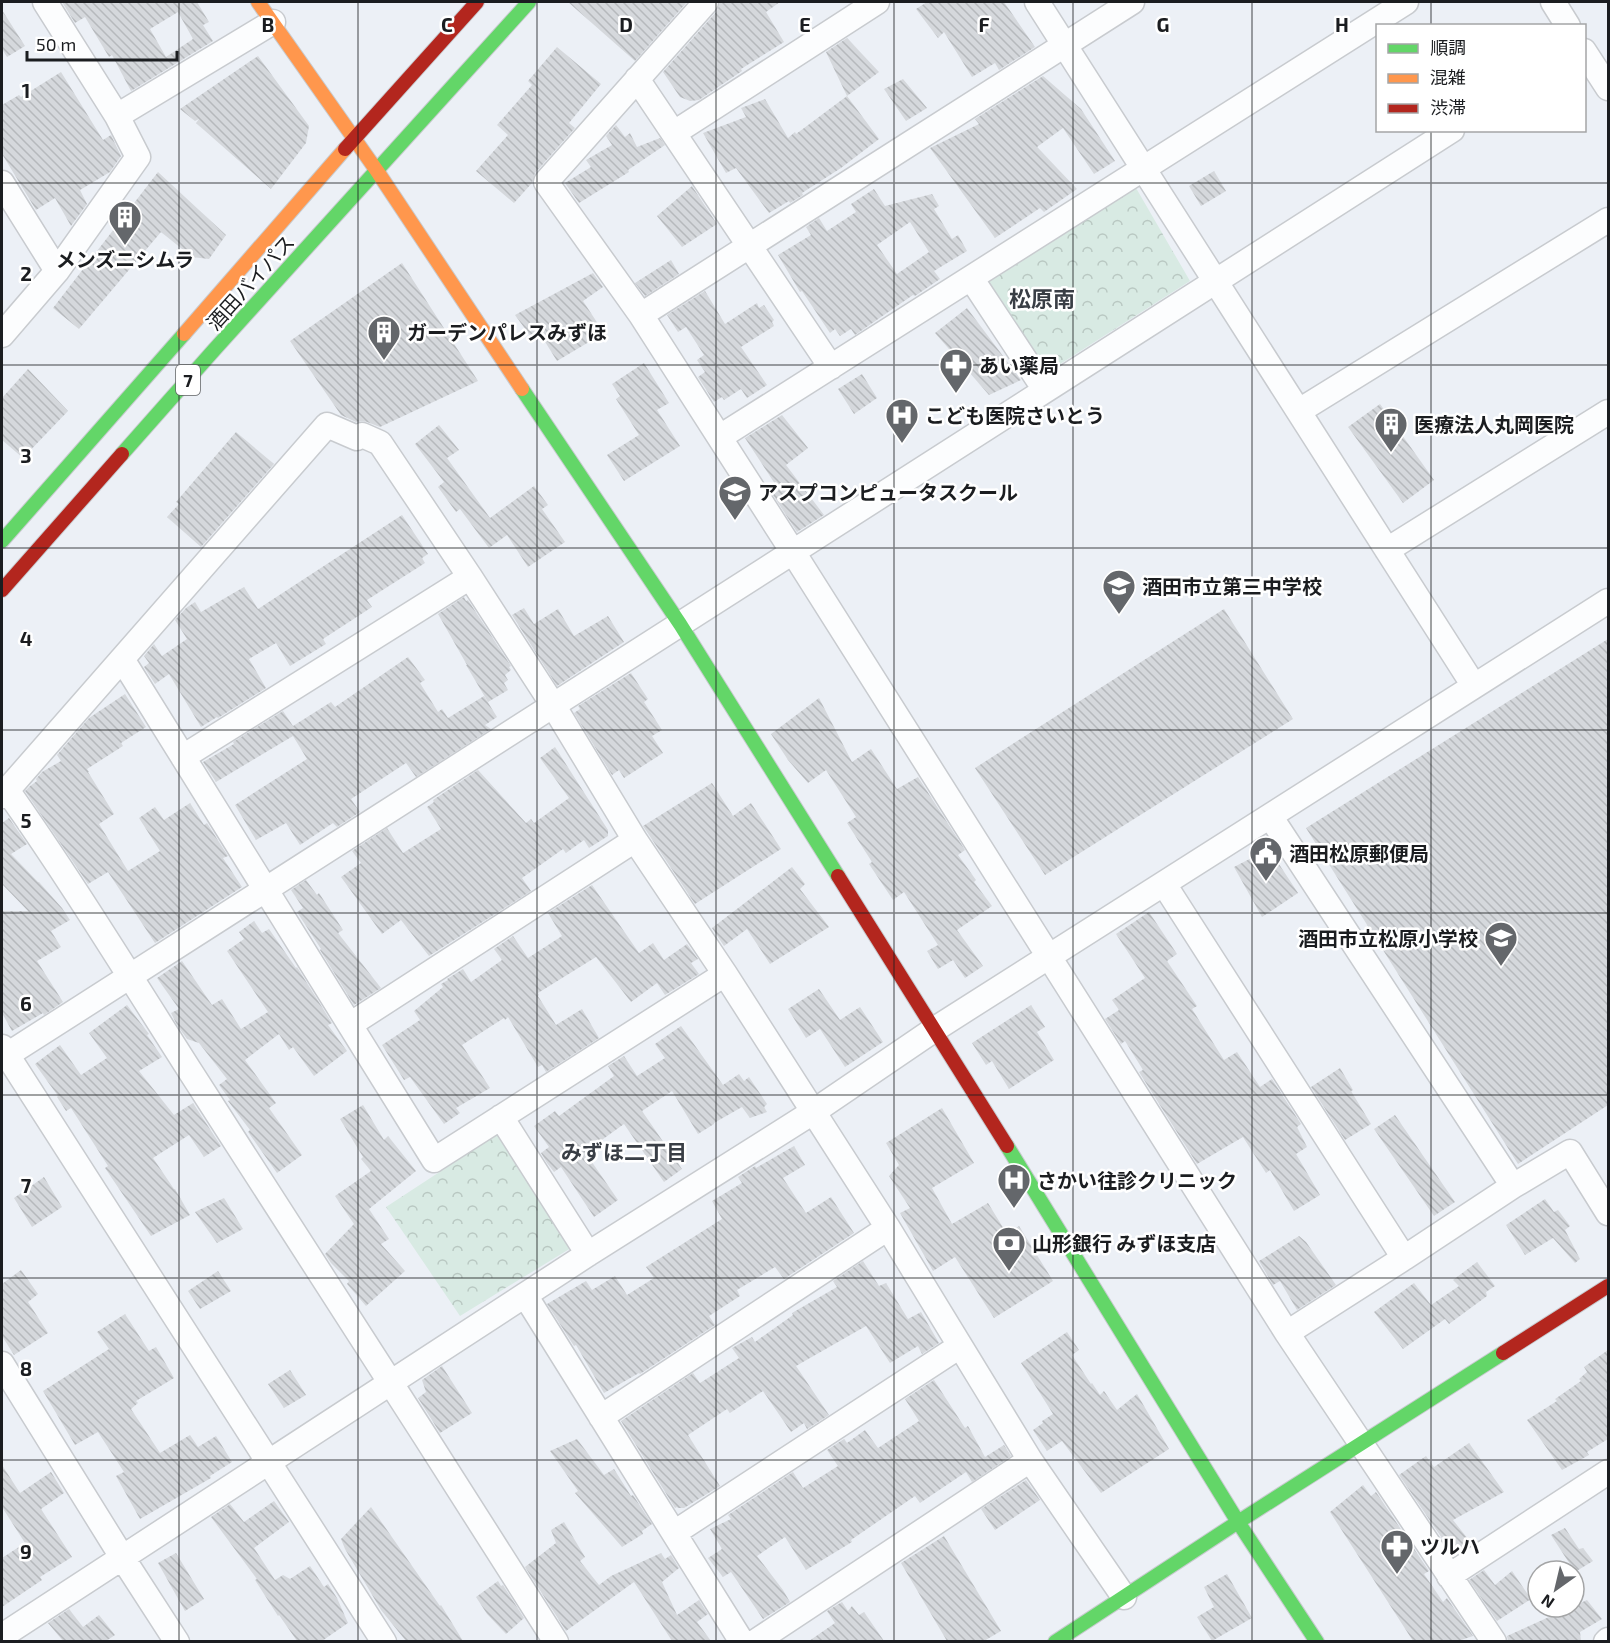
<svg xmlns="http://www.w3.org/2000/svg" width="1610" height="1643" viewBox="0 0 1610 1643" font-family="'Exo 2','Noto Sans JP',sans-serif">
	<defs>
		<pattern id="park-crowns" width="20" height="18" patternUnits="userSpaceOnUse" patternTransform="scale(1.5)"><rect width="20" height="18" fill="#d8eae3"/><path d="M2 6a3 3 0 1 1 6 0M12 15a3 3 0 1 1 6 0" fill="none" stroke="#b9c8c2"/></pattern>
		<pattern id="building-back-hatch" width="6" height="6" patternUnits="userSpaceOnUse" patternTransform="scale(1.5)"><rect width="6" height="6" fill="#d5d8dc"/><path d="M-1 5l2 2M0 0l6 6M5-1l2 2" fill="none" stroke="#b6b9bc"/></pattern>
	</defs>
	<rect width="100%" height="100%" fill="#ecf0f6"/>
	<!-- park -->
	<path fill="url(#park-crowns)" d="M1136 188 1190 281 1046 373 981 282Z
		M499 1133 571 1248 460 1316 386 1207Z"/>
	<!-- building -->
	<path fill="url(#building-back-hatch)" fill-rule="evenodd" d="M62 2H197L209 22 203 25 213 41 131 91 112 55 109 57 85 17 75 23ZM178 12 193 39 166 57 150 29Z
		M568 2H687L635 61Z
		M720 2H780L766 12 784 42 741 69 742 71 699 100 690 101 680 97 663 72 717 11Z
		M927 2H1004L1035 47 999 70 995 63 972 77 944 32 938 38 916 9Z
		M2 10 25 46 7 57 2 49Z
		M847 38 879 72 847 96 826 52Z
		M557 47 601 84 569 123 575 128 535 173 532 183 514 203 476 171 508 135 497 125 532 85 528 81Z
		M258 56 309 126 306 143 271 189 196 123 199 119 195 121 180 109Z
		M61 72 103 140 111 135 121 156 110 172 80 190 87 204 71 226 55 198 36 210 2 154V105L19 95 21 97Z
		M1043 76 1081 109 1115 161 1094 174 1063 128 1037 147 1077 189 1044 212 1040 208 995 238 930 148 979 124 975 119Z
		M903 79 927 108 906 121 884 89Z
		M847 96 879 139 841 168 802 193 803 195 790 203 789 201 769 213 736 168 726 173 703 133 746 117 741 108 765 99 788 138 795 132 796 134Z
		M616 125 625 137 630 133 637 147 660 138 665 145 628 170 629 172 579 203 565 183 591 167 586 160 612 145 606 136Z
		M1214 171 1226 191 1201 206 1189 186Z
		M158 172 226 235 209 259 192 257 161 232 79 329 53 308Z
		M692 186 717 224 682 247 657 216Z
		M874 189 885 206 932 194 939 206 934 209 952 239 958 235 967 251 934 271 940 279 915 296 913 295 855 335 851 329 840 336 835 329 830 333 802 291 800 292 778 255 811 235 806 227 819 218 827 231 856 212 851 204ZM910 222 929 252 897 274 877 245Z
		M671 260 679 274 645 296 635 283Z
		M402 263 478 381 380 427 367 422 362 421 356 422 341 415 290 341Z
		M593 273 603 287 583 301 604 333 557 361 539 332 531 337 515 315Z
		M705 291 725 324 757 303 759 308 764 305 774 320 772 322 774 326 741 347 767 385 747 398 741 389 724 400 722 397 714 402 698 377 705 372 697 360 704 355 686 327 678 332 667 315Z
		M967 308 1021 380 989 395 935 333Z
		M644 363 669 403 657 410 680 446 624 481 607 455 639 435 616 399 620 396 612 384Z
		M28 369 68 411 23 458 2 440V398Z
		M862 374 877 398 854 414 838 389Z
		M1380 404 1434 480 1403 503 1348 427Z
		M782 415 808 448 786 465 824 515 797 532 773 495 779 490 745 438Z
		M439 425 459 450 447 458 490 518 534 486 548 505 542 509 565 542 528 567 507 535 489 548 460 509 456 512 438 487 444 482 415 444Z
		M236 432 274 464 201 547 167 517 179 504 176 502Z
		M402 515 428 554 422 558 425 563 367 600 372 607 323 639 326 644 290 666 276 643 249 659 266 688 218 718 217 717 201 727 169 674 155 684 144 667 149 663 144 656 154 644 162 656 187 639 175 620 186 608 195 602 201 612 244 587 258 609Z
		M464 597 466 601 468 600 511 666 509 667 511 670 505 675 508 680 504 683 508 690 488 702 466 665H467L438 614Z
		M524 608 534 624 558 609 574 636 608 616 624 642 557 686 512 615Z
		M1224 609 1293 719 1045 875 975 768Z
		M1608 639V1105L1518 1164 1306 828Z
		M408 657 425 680 420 683 438 712 442 709 448 718 484 696 497 717 485 725 491 729 416 777 406 763 351 799 360 812 337 827 333 823 300 845 286 823 256 840 235 805 307 759 293 736 216 782 203 762 234 744 233 742 283 711 293 726 331 702 335 707Z
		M631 673 648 699 644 702 662 730 652 736 663 753 624 778 619 770 612 775 574 713 580 709 578 706Z
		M125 694 146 727 121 743 123 746 87 769 89 772H88L114 814 99 824 128 871 160 851 139 818 155 807 164 820 190 803 204 825 207 823 228 856 223 858 242 887 155 943 108 872 88 884 25 791 30 786 37 781 36 779 42 772 61 761 57 755 89 718Z
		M819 698 852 762 871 749 897 789 918 777 965 850 958 855 976 880 974 882 992 906 957 930 983 966 965 978 953 960 938 969 927 951 938 945 904 892 893 900 869 864 872 862 847 823 856 817 826 770 808 783 788 760 771 734Z
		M555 747 608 830V836L589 848 584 840 566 853 563 849 522 878 531 891 429 956 401 920 382 934 341 877 361 863 352 851 387 828 403 853 441 829 427 807 434 802 433 800 478 770 526 823 531 819 534 823 569 798 540 758Z
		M712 783 733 816 751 803 781 849 695 904 643 826Z
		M9 818 27 844 11 854 38 882H39L62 908 70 920 51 931 61 947 37 961 63 1002 44 1015 43 1013 12 1031 2 1013V911H28L2 884V823Z
		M1269 849 1298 893 1262 917 1234 867Z
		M792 867 805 884 800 889 829 927 770 964 747 929 724 946 712 928Z
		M306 880 317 895 319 893 343 930 338 933 381 988 354 1005 320 950 321 949 297 912 303 908 291 890Z
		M592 885 639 953 653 943 664 960 687 944 698 959 691 963 699 974 665 995 657 983 631 1002 596 957 538 993 539 995 538 996 556 1025 582 1009 599 1038 546 1072 542 1065 538 1067 508 1017 505 1020 504 1018 462 1045 490 1088 456 1108 460 1113 444 1124 410 1077 404 1080 382 1045 420 1020 414 1011 443 987 441 984 448 980 447 979 463 969 471 982 502 960 494 949 513 936 528 958 562 936 548 913Z
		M1149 912 1177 954 1167 961 1197 1006 1192 1009 1224 1060 1237 1052 1260 1087 1272 1079 1301 1124 1297 1127 1307 1147 1296 1154 1320 1195 1294 1211 1270 1170 1266 1173 1243 1137 1197 1164 1139 1072 1143 1070 1125 1041 1121 1044 1105 1019 1119 1010 1112 1000 1145 978 1116 934Z
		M254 921 262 933 269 929 296 968 297 967 332 1023 328 1025 347 1051 314 1076 293 1047 289 1050 279 1034 245 1060 276 1103 269 1108 302 1155 277 1173 248 1132 250 1130 228 1101 230 1100 219 1085 227 1079 199 1043 187 1039 177 1025 171 1013 179 1009 157 978 182 961 212 1005 222 999 241 1029 268 1012 227 951 244 939 239 932Z
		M819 989 840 1020 860 1007 883 1042 845 1067 820 1029 806 1038 788 1009Z
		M127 1005 149 1034 147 1035 162 1057 139 1071 174 1115 193 1103 221 1146 204 1157 189 1135 153 1158 174 1189H175L190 1215 151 1236 105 1168 108 1166 71 1108 66 1111 57 1097 58 1096 35 1064 60 1045 81 1075 107 1058 89 1033Z
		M1031 1005 1045 1027 1037 1032 1054 1060 1009 1089 992 1061 986 1065 972 1043Z
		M681 1026 723 1085 739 1074 744 1081 749 1077 767 1104 764 1107 767 1112 750 1118 742 1107 714 1123V1124L698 1134 672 1091 642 1111 682 1169 664 1182 624 1124 585 1152 618 1200 594 1217 561 1167 554 1172 547 1163 541 1153 549 1147 534 1126 555 1111 559 1116 614 1076 608 1066 624 1056 637 1076 665 1058 655 1044Z
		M1340 1068 1353 1090 1351 1091 1371 1124 1345 1140 1311 1087Z
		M363 1105 384 1140 388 1136 416 1171 369 1209 389 1239 381 1244 405 1271 366 1306 347 1284 349 1281 331 1263 325 1254 354 1224 335 1196 371 1171 361 1159 363 1157 340 1119Z
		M942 1108 974 1163 932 1188 952 1224 988 1203 1007 1234 1019 1226 1053 1281 994 1318 955 1257 933 1271 900 1213 910 1208 889 1176 899 1165 886 1143Z
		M1395 1115 1455 1202 1434 1216 1374 1129Z
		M794 1146 805 1165 783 1178 806 1213 831 1197 854 1233 784 1279 775 1267 737 1290 740 1296 709 1316 715 1325 640 1374 639 1373 604 1393 576 1345 574 1346 547 1304 586 1281 592 1290 615 1276 627 1295 654 1278 646 1267 722 1219 712 1201 742 1183 738 1177 755 1166 756 1168Z
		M44 1177 62 1207 32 1227 14 1198Z
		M224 1198 243 1229 217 1243 195 1212Z
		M1545 1199 1554 1212 1558 1210 1570 1226 1565 1230 1580 1259 1575 1263 1553 1238 1525 1255 1506 1225Z
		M1299 1236 1306 1242 1336 1285 1297 1310 1280 1281 1273 1285 1259 1261Z
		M863 1261 879 1286 886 1283 908 1319 921 1312 939 1343 922 1354 918 1346 890 1363 866 1326 796 1366 829 1415 807 1429 804 1423 791 1432 763 1391 730 1413 727 1409 688 1435 720 1486 684 1508H678L677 1507 675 1508 621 1421 693 1373 700 1383 739 1358 732 1348 752 1337 755 1342 793 1315 792 1313 837 1287 833 1281Z
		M1477 1262 1495 1286 1486 1292 1487 1296 1449 1324 1445 1319 1403 1349 1374 1312 1414 1283 1431 1305 1459 1286 1453 1280Z
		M21 1270 38 1294 28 1302 48 1333 14 1355 2 1336V1284Z
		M218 1271 231 1291 200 1309 188 1291Z
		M125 1314 149 1351 156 1347 174 1378 136 1401 138 1403 131 1409 160 1453 190 1435 198 1447 216 1436 232 1462 210 1476 211 1478 140 1519 116 1476 124 1472 98 1432 75 1445 43 1391 109 1349 97 1332Z
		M1067 1332 1079 1350 1072 1355 1091 1384 1092 1383 1100 1395 1104 1391 1117 1410 1137 1394 1169 1449 1101 1493 1062 1441 1047 1451 1033 1430 1043 1423 1042 1421 1053 1414 1021 1363Z
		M1608 1350V1439L1587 1452 1589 1455 1562 1470 1527 1420 1557 1401 1555 1399 1581 1381 1579 1379 1587 1372 1584 1367Z
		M442 1366 472 1413 440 1433 418 1398 426 1392 422 1380Z
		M290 1370 306 1395 284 1408 268 1384Z
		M934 1380 965 1428 968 1426 985 1457 1004 1445 1011 1456 972 1482 966 1472 920 1503 915 1496 851 1540 852 1542 806 1570 785 1537 757 1556 783 1590 790 1602 763 1619 731 1572 723 1577 708 1558 722 1549 710 1529 731 1519 728 1515 793 1472 803 1488 838 1466 827 1450 844 1439 847 1443 865 1430 878 1448 919 1421 905 1399Z
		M577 1439 604 1475 614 1469 631 1496 633 1495 652 1524 642 1531 643 1534 622 1547 575 1493 578 1491 550 1451Z
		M1469 1443 1504 1492 1453 1520 1472 1544 1454 1556 1399 1475 1426 1456 1434 1467Z
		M2 1465 20 1493 51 1472 64 1493 41 1509 72 1557 40 1577 42 1580 2 1607V1558L25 1543 2 1507Z
		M1026 1480 1040 1500 995 1530 981 1509Z
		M1363 1485 1371 1496 1376 1492 1429 1571 1424 1574 1443 1602 1447 1598 1473 1636 1458 1641H1413L1330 1512Z
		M274 1501 289 1522 254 1548 275 1580 283 1575 290 1579 310 1566 324 1587 328 1584 337 1598 348 1623 322 1641H297L279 1615 278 1616 255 1580 257 1579 211 1517 230 1504 244 1522Z
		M371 1507 440 1606 441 1605 463 1641H406L381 1610 345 1549 341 1539Z
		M564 1522 585 1557 580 1561 599 1585 611 1576 661 1553 665 1559 671 1555 679 1568 662 1582 677 1615 699 1600 708 1614 697 1622 711 1641H672L634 1582 566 1631 525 1567 556 1543 551 1530Z
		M1565 1528 1579 1549 1583 1548 1593 1561 1575 1572 1551 1535Z
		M944 1536 1001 1631 984 1641H947L901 1563Z
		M176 1553 204 1599 185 1611 158 1563Z
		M1484 1570 1495 1585 1512 1571 1531 1599 1497 1621 1469 1580Z
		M1227 1574 1252 1618 1212 1641 1197 1617 1214 1607 1204 1587Z
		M498 1581 501 1586 503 1585 524 1618 506 1634 487 1614 476 1597Z
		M1587 1600 1602 1619 1580 1632 1581 1641H1508L1507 1636Z
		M842 1602 848 1611 852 1606 859 1615 864 1612 884 1641H809L835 1623 827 1611Z
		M69 1609 83 1627 99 1615 115 1635 106 1641H63L48 1623Z"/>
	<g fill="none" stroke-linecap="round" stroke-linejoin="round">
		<defs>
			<path id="street" d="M706 2 546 182 641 315 793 552 1287 1333 1494 1642
				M1037 2 1474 686
				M1553 2 1568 26
				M1584 51 1608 88
				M637 79 831 367
				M117 116 273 22
				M674 133 877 2
				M2 183 57 271
				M971 278 1045 390
				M641 315 1132 2
				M2 335 57 271 138 157 117 116 45 2
				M1299 411 1608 220
				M720 437 1406 2
				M1387 550 1608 412
				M122 659 434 1160 725 974
				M183 757 470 577
				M7 790C72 882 130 977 190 1071 313 1261 435 1451 556 1642
				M2 796 327 425 357 438 362 435 380 443 470 577 553 705 635 840 725 974 888 1228 1030 1460 1124 1597
				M1270 816 1513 1186 1570 1152 1608 1213
				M1164 884 1404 1258 1513 1186
				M351 1024 635 840
				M2 1047 384 1642
				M7 1055 1452 130
				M501 1117 588 1254
				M525 1295 742 1642
				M1287 1333 1404 1258
				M2 1364 122 1557 177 1642
				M601 1417 888 1228
				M674 1533 960 1346
				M1449 1576 1608 1472
				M2 1636 588 1254 813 1112 935 1029 1608 601
				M755 1642 1030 1460
				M1606 1642 1608 1640"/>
			<path id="fast" d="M522 389 680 624 838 876
				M122 454 214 350 529 2
				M2 541 184 334
				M1007 1146 1238 1522 1317 1642
				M1055 1642 1238 1522 1503 1353"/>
			<path id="slow" d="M258 2 377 171 522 389
				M184 334 345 149"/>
			<path id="jam" d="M345 149 477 2
				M2 590 122 454
				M838 876 1007 1146
				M1503 1353 1608 1286"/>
		</defs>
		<!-- street casing -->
		<use href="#street" stroke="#c8cbcf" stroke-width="27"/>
		<!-- fast casing -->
		<use href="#fast" stroke="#c8cbcf" stroke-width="16"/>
		<!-- slow casing -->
		<use href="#slow" stroke="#c8cbcf" stroke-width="16"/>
		<!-- jam casing -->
		<use href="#jam" stroke="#c8cbcf" stroke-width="16"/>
		<!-- street -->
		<use href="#street" stroke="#fcfdfe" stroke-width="24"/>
		<!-- fast -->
		<use href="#fast" stroke="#63d668" stroke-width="14"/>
		<!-- slow -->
		<use href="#slow" stroke="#ff974d" stroke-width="14"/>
		<!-- jam -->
		<use href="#jam" stroke="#b3261e" stroke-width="14"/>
	</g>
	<!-- grid -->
	<path fill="none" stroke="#1b1d20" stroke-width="1.5" stroke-opacity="0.55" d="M179 2V1642M358 2V1642M537 2V1642M716 2V1642M894 2V1642M1073 2V1642M1252 2V1642M1431 2V26M1431 130V1642M2 183H1608M2 365H1608M2 548H1608M2 730H1608M2 913H1608M2 1095H1608M2 1278H1608M2 1460H1608"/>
	<!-- icons -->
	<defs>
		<symbol id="building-pin" viewBox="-11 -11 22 30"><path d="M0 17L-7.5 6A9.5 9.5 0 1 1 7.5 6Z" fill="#64676b" stroke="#fff"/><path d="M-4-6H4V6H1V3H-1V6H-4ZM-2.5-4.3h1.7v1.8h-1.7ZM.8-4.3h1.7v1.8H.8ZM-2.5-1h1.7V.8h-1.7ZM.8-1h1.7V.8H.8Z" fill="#fff"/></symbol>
		<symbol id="pharmacy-pin" viewBox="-11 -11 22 30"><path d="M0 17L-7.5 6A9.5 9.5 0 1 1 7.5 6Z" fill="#64676b" stroke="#fff"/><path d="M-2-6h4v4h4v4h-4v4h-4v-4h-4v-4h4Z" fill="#fff"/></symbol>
		<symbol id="hospital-pin" viewBox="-11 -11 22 30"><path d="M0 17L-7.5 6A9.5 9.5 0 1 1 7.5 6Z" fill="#64676b" stroke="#fff"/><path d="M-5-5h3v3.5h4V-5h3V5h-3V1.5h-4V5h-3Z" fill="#fff"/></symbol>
		<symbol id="school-pin" viewBox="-11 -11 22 30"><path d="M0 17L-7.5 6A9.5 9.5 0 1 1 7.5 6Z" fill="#64676b" stroke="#fff"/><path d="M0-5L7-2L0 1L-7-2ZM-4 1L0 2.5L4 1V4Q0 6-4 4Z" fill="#fff"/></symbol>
		<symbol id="civic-pin" viewBox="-11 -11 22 30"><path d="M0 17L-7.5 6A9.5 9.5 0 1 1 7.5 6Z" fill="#64676b" stroke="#fff"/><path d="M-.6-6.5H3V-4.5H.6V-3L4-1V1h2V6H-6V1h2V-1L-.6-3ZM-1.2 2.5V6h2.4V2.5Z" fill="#fff"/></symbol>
		<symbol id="bank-pin" viewBox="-11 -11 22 30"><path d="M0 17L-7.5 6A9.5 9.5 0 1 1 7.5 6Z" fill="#64676b" stroke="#fff"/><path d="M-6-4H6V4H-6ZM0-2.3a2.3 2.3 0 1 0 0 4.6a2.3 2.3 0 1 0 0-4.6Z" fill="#fff"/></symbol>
	</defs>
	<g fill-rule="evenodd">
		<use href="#building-pin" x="106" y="198" width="38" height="52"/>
		<use href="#building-pin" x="365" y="313" width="38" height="52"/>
		<use href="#pharmacy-pin" x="937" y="346" width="38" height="52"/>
		<use href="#hospital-pin" x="883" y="396" width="38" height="52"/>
		<use href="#building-pin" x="1372" y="405" width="38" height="52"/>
		<use href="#school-pin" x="716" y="473" width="38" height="52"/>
		<use href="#school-pin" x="1100" y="567" width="38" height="52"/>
		<use href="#civic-pin" x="1247" y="834" width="38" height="52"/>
		<use href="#school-pin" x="1482" y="919" width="38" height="52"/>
		<use href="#hospital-pin" x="995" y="1161" width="38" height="52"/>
		<use href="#bank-pin" x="990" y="1224" width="38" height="52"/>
		<use href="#pharmacy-pin" x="1378" y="1527" width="38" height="52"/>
	</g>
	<g text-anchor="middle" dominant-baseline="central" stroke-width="5" stroke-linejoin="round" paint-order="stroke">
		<!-- shield labels -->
		<rect fill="#fff" stroke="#5f6163" stroke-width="1.5" x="176" y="365" width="24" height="30" rx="4.5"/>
		<g font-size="18" font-weight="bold" fill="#1b1d20">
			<text x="188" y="380">7</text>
		</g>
		<!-- poi labels -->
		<g font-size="20" font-weight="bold" fill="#1b1d20" stroke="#fff" text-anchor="start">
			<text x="125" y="259" text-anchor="middle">メンズニシムラ</text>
			<text x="407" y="332">ガーデンパレスみずほ</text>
			<text x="979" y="365">あい薬局</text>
			<text x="925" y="415">こども医院さいとう</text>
			<text x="1414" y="424">医療法人丸岡医院</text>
			<text x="758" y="492">アスプコンピュータスクール</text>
			<text x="1142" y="586">酒田市立第三中学校</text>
			<text x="1289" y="853">酒田松原郵便局</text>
			<text x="1478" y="938" text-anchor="end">酒田市立松原小学校</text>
			<text x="1037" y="1180">さかい往診クリニック</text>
			<text x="1032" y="1243">山形銀行 みずほ支店</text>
			<text x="1420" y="1546">ツルハ</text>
		</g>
		<!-- street labels -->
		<g font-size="20" fill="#1b1d20" stroke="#fff">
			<text transform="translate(250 282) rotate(-48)">酒田バイパス</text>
		</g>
		<!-- neighbourhood labels -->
		<g font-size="21" font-weight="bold" fill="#393e45" stroke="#fff">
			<text x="624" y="1151">みずほ二丁目</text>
		</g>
		<!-- quarter labels -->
		<g font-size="22" font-weight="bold" fill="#393e45" stroke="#fff">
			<text x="1042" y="298">松原南</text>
		</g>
	</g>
	<g font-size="20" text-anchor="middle" font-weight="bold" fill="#1b1d20" stroke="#fff" stroke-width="5" stroke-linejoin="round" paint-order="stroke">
		<text x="268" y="32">B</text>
		<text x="447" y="32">C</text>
		<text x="626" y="32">D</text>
		<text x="805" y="32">E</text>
		<text x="984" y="32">F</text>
		<text x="1163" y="32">G</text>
		<text x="1342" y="32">H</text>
		<text x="26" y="98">1</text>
		<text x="26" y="281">2</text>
		<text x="26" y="463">3</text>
		<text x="26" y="646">4</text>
		<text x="26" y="828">5</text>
		<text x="26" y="1011">6</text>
		<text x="26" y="1193">7</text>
		<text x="26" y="1376">8</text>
		<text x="26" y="1559">9</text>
	</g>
	<!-- border -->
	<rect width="1610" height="1643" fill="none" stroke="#1b1d20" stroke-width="6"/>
	<!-- legend -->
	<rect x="1376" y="24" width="210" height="108" fill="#ffffff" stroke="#a4a5a6" stroke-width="1.5"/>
	<rect x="1388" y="44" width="30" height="9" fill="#63d668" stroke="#a4a5a6" stroke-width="1.5"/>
	<text x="1430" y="54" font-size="18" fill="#1b1d20">順調</text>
	<rect x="1388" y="74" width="30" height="9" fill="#ff974d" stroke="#a4a5a6" stroke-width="1.5"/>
	<text x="1430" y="84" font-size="18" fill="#1b1d20">混雑</text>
	<rect x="1388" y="104" width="30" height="9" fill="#b3261e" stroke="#a4a5a6" stroke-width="1.5"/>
	<text x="1430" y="114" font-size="18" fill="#1b1d20">渋滞</text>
	<!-- north arrow -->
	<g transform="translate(1556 1589) rotate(214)"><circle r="28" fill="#ffffff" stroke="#a4a5a6" stroke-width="1.5"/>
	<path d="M0-4.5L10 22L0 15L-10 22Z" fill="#64676b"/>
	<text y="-9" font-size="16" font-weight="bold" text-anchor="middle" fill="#1b1d20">N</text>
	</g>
	<!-- scale -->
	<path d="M27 51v9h150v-9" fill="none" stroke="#1b1d20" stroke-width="3"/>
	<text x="36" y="51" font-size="18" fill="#1b1d20" stroke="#ffffff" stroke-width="4.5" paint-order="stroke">50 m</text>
</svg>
